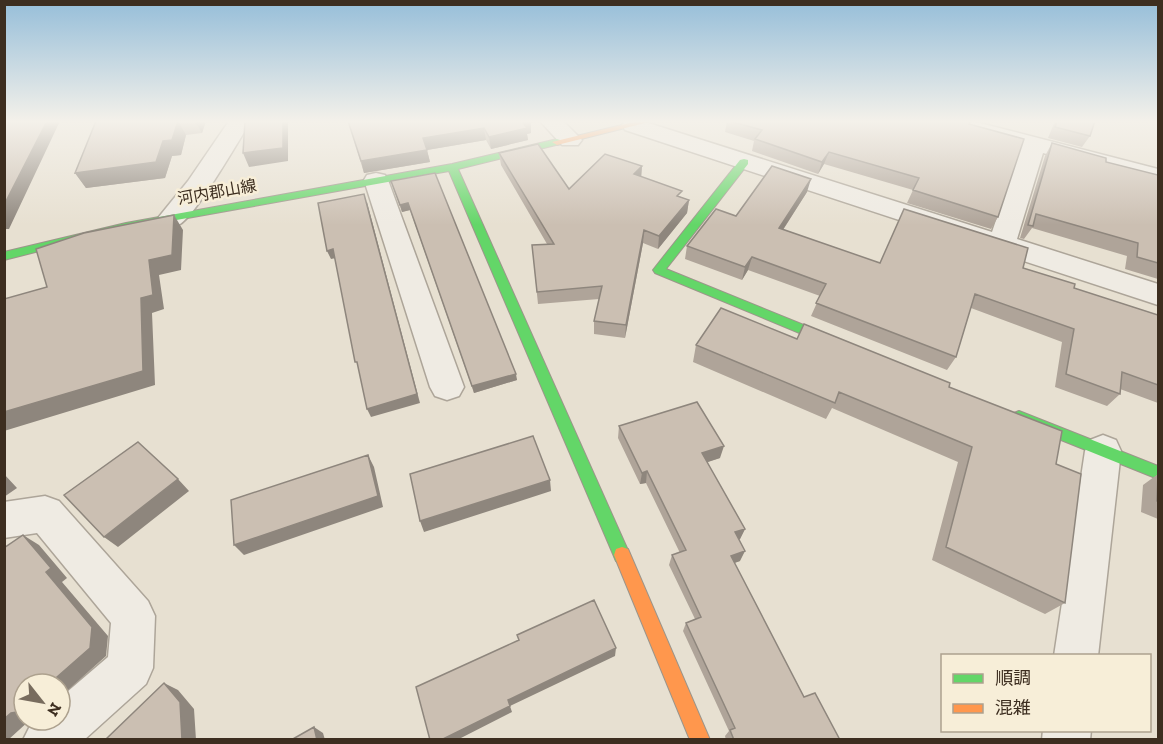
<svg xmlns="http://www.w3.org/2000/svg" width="1163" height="744" viewBox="0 0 1163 744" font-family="'Zilla Slab','Noto Sans JP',serif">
	<rect width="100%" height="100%" fill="#e7e0d1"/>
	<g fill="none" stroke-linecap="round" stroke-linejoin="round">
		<defs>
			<path id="street" d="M229 121H251C239 140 196 215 180 224 174 227 168 225 162 224L158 218 188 181Z
				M540 121H563L582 140 578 145H562Z
				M625 121H642L992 232 1021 147 939 126 936 121H972L1158 169V183L1043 153 1017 239 1158 284V305L625 130 622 125Z
				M376 173 385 175 388 180 464 387 459 396 447 400 435 396 430 387 364 180 367 175Z
				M1103 435 1116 440 1121 451 1098 656H1054L1085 451 1090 440Z
				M45 496 59 501 148 601 155 616 153 668 146 684 84 740H23L33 720H60V698L108 657 111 623 37 533 4 538V502Z
				M1043 730H1091L1090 740H1042Z"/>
			<path id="fast" d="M557 139 560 140V144L458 169 630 555 628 561 622 563 616 561 449 171 126 229 4 260V252L126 223 452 164Z
				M744 159 748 160V164L666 269 848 343 850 346 848 349H838L655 273 653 270 740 160Z
				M1019 411 1158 466V479L1014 421 1012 417 1014 413Z"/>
			<path id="slow" d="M638 121H653L557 145 552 142Z
				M622 547 628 549 710 740H690L614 555 616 549Z"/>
		</defs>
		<!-- street casing -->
		<use href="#street" stroke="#ada599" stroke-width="3"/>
		<!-- fast casing -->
		<use href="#fast" stroke="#9c958a" stroke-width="2"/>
		<!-- slow casing -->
		<use href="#slow" stroke="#9c958a" stroke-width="2"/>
		<!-- street -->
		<use href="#street" fill="#efebe3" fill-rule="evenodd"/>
		<!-- fast -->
		<use href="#fast" fill="#63d668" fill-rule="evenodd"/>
		<!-- slow -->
		<use href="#slow" fill="#ff974d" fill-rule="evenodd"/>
	</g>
	<!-- wall -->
	<path fill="#afa499" d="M96 121H206L202 133 186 135 181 155 172 156 165 178 86 188 75 173Z
		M348 121 531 123V133L527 134 528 140 491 149 486 140 427 150 430 162 364 173Z
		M727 121H962L969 124 998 217 991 229 907 203 913 190 824 164 818 174 752 151 754 141 725 132Z
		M1055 121H1095L1090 136 1082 147 1048 138Z
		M1052 143 1106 162 1158 175V279L1125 269 1127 256 1032 228 1024 239 1020 238 1045 156Z
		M499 153 569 189 642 166 641 177 681 197 689 200 687 213 658 249 643 243 625 338 594 334V321L599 299 538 304 532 245 547 244 501 165Z
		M435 173 517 380 474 393 410 210 402 212 391 181Z
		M807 192 783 230 880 263 1023 268 1074 288 1158 315V403L1120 389V394L1107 406 1055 387 1062 342 971 308 956 357 947 370 811 316 820 296 748 270 742 280 685 259 687 246 736 216Z
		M797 339 949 387 1056 464 1065 603 1045 614 932 560 958 462 832 408 826 419 693 362 696 345Z
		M619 426 720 458 707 462 745 529 740 539 739 540 740 561 734 563 804 697 840 740H726L725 736 729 731 683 631 686 623 695 619 669 565 672 555 680 553 646 483 640 484 618 438Z
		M1158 474V519L1141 512 1143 485Z"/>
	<!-- shaded-wall -->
	<path fill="#8e867d" d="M47 121H60L9 229H4V205Z
		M178 121 186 135 181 155 172 156 165 178 86 188 75 173 163 141Z
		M195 121H206L202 133Z
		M283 121H288V161L249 167 243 153Z
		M523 121H538L531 123V133L527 134 528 140 491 149 489 137Z
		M484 128 486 140 427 150 430 162 364 173 361 161 423 138Z
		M829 152 824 164 818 174 822 162Z
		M642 166 641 179 634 174Z
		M811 179 807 192 775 242 779 228Z
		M689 200 687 213 658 249 659 236Z
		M367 202 420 403 371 417 367 409Z
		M408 203 410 210 402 212 400 205Z
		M174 215 183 230 181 270 159 275 164 309 152 313 155 385 4 431V412L149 260Z
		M644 230 643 243 625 338 626 325Z
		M333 249 336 258 331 259 327 251Z
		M752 257 748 270 742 280 745 267Z
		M516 374 517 380 474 393 472 386Z
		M724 446 720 458 699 465 702 453Z
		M368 455 374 467 383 507 244 555 234 545Z
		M647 471 646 483 640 484 642 473Z
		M4 474 17 488 4 497Z
		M178 479 189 491 118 547 104 537Z
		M550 480 551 491 424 532 420 521Z
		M745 529 740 539 730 542 735 532Z
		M23 535 39 545 67 578 62 582 108 636 106 656 60 697V684H49L46 572Z
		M745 551 740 561 726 566 731 556Z
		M616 648 615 656 510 706 512 712 457 740H441L508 700Z
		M164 683 178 690 194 709 196 740H182Z
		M24 705V720H30L8 740H4V719L11 713Z
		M314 727 323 733 325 740H317Z"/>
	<!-- building -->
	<path fill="#cbbfb2" stroke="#8e867d" stroke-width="1.5" d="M4 121H47L4 205Z
		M96 121H178L172 140 163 141 156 162 75 173Z
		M245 121H283V148L243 153Z
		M348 121H531L523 123 527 128 489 137 484 128 423 138 427 150 361 161Z
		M729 121H962L970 122 969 124 1024 139 998 217 913 190 919 178 829 152 822 162 755 139 762 130Z
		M1057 121H1095L1090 136 1055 127Z
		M1052 143 1106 158V162L1158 175V263L1137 257 1138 243 1036 214 1033 226 1028 225Z
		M538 144 569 189 605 154 642 166 634 174 682 191 677 196 689 200 659 236 644 230 626 325 594 321 602 286 537 292 532 245 554 244 499 153Z
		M772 166 811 179 779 228 880 263 904 209 1028 248 1023 268 1075 284 1074 288 1158 315V385L1122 372 1120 394 1066 374 1074 329 975 294 956 357 816 303 826 284 752 257 745 267 687 246 716 209 736 216Z
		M435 173 516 374 472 386 408 203 400 205 391 181Z
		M364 194 417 394 367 409 357 362H355L333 249 327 251 318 203Z
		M174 215 172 255 149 260 153 295 141 298 143 371 4 412V299L47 287 36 249 84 233Z
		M721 308 797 339 804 324 950 383 949 387 1062 431 1056 464 1081 474 1065 603 946 547 972 447 839 392 835 403 696 345Z
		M697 402 724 446 702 453 745 529 735 532 745 551 731 556 804 697 815 693 840 740H734L730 730 735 728 686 623 701 617 672 555 686 550 647 471 642 473 619 426Z
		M533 436 550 480 420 521 410 474Z
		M138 442 178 479 104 537 64 495Z
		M368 455 378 496 234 545 231 500Z
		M1158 474V502L1157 501Z
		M23 535 51 568 46 572 92 627 90 648 49 684H24V705L17 712 11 713 4 719V548Z
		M594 600 616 648 508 700 510 706 441 740H430L416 687 519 640 517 635Z
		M164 683 180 702 182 740H105Z
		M314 727 317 740H291Z"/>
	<!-- sky -->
	<linearGradient id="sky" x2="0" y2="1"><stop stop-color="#96bed9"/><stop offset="0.54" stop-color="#f4f1ea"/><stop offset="1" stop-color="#f4f1ea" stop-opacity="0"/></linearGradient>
	<rect width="1163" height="225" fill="url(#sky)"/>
	<g text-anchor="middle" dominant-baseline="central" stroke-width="5" stroke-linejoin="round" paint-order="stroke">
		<!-- far-street labels -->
		<g font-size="16" fill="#3d2e20" stroke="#f7eed8">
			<text transform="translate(217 192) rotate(-10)">河内郡山線</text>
		</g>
	</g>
	<!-- border -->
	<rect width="1163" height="744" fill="none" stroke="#3d2e20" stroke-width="12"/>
	<!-- legend -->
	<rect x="941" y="654" width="210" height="78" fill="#f7eed8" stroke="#ada18e" stroke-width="1.5"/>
	<rect x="953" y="674" width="30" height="9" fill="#63d668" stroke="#ada18e" stroke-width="1.5"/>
	<text x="995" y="684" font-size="18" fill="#3d2e20">順調</text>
	<rect x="953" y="704" width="30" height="9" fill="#ff974d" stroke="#ada18e" stroke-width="1.5"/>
	<text x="995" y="714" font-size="18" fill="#3d2e20">混雑</text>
	<!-- north arrow -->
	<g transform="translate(42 702) rotate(121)"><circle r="28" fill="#f7eed8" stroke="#ada18e" stroke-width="1.5"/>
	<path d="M0-4.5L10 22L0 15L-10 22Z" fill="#786c5e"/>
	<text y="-9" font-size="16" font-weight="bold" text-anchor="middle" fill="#3d2e20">N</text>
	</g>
</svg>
